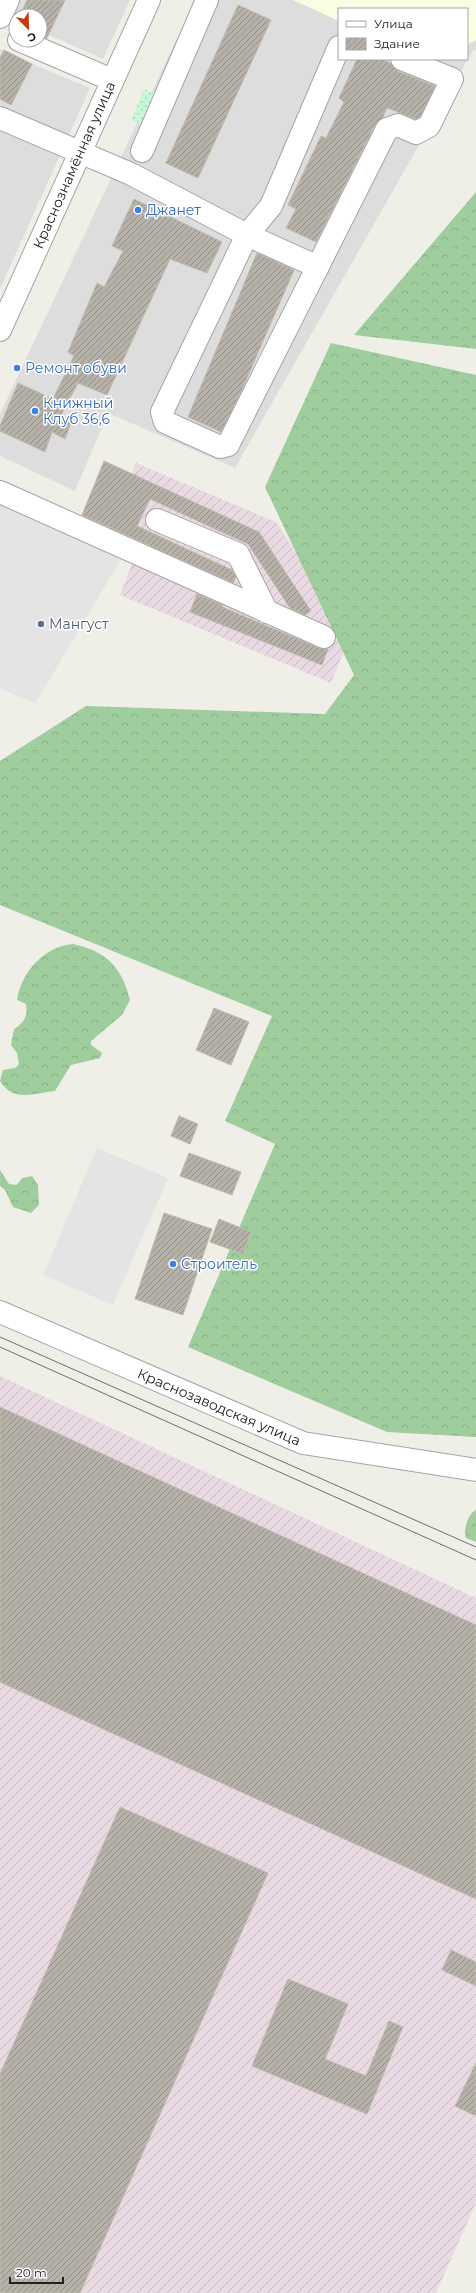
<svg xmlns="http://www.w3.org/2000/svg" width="476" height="2293" viewBox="0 0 476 2293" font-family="Montserrat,sans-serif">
	<defs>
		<pattern id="industrial-furrows" width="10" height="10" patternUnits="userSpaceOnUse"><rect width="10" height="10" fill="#e9d9e2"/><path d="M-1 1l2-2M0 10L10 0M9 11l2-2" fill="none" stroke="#c8bac2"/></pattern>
		<pattern id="forest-crowns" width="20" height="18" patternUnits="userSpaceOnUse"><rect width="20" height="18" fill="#9fcd9e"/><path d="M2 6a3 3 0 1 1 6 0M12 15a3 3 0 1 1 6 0" fill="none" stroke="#89b088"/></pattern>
		<pattern id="park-dots" width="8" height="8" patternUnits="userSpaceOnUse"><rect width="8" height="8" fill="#c7f7d7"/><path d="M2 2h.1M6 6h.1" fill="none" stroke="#abd3b8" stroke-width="1.8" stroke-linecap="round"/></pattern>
		<pattern id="building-hatch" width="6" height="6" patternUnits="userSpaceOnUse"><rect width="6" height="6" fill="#b6b2a9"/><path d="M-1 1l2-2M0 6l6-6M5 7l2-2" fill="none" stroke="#949089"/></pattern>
	</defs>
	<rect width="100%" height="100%" fill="#f0efe7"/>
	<!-- residential -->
	<path fill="#dedddd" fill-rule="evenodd" d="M0 0H130L103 59 40 31V16H16V21L0 14Z
		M195 0H476V49L472 52 235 468 108 413 75 491 0 456V414ZM339 9H467V59H339Z
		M0 49 32 64 90 88 0 289Z"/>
	<!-- industrial -->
	<path fill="url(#industrial-furrows)" d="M136 463 276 522 350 637 331 683 120 595 134 559 101 546Z
		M0 1376 476 1598V2203L436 2293H0Z"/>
	<!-- education -->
	<path fill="#f7fee2" d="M293 0H476V40L467 45V9H339V21Z"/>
	<!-- forest -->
	<path fill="url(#forest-crowns)" d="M476 192V349L354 335Z
		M331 343 476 375V1437L387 1432 188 1347 275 1144 225 1121 272 1016 0 905V761L86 706 325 714 354 675 265 487Z
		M73 944C106 951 122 967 130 1000L122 1015 91 1041V1045L102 1053 100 1058 71 1065 55 1091C33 1093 14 1103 0 1081L3 1070 15 1068 19 1064 17 1053 11 1045 14 1029C24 1023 28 1016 26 1004L17 1000C21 972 45 946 73 944Z
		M0 1170 9 1184 17 1185 22 1178 32 1176 38 1185 39 1205 31 1213 13 1207 5 1190 0 1186Z
		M476 1510V1542L466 1538C463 1529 468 1514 476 1510Z"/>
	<!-- park -->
	<path fill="url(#park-dots)" d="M144 89 160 95 147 126 131 120Z"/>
	<!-- parking -->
	<path fill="#e4e4e4" d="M0 499 121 559 35 704 0 688Z
		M97 1148 168 1178 113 1305 43 1275Z"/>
	<!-- building -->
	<path fill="url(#building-hatch)" stroke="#c1baaa" d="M27 0H65L47 38 40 35V16H20Z
		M238 5 271 20 198 178 166 163Z
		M4 50 32 64 11 105 0 99V58Z
		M357 59H382L390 63 397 71 435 86 420 117 416 119 387 108 383 117 376 123 316 242 286 228 296 209 288 205 321 136 326 138 344 102 339 98Z
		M134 199 222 242 207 273 170 259 107 395 78 383 60 417 72 420 65 439 52 432 45 452 0 431V426L18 383 53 399 74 356 68 352 97 283 104 287 123 251 112 246Z
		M257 253 294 270 240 394 221 432 188 417Z
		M104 461 259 532 311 611 305 615 290 608 248 544 150 499 137 526 232 570 236 577 233 583 82 515Z
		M197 594 222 605V607L319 648 328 649 322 665 190 612Z
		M214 1008 249 1022 231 1065 196 1050Z
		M179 1116 198 1124 190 1144 171 1136Z
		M189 1153 241 1172 232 1195 180 1176Z
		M164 1213 212 1229 183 1315 135 1299Z
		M219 1219 251 1232 243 1254 210 1242Z
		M0 1407 476 1625V1899L0 1682Z
		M120 1807 268 1873 80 2293H0V2074Z
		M451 1950 476 1962V1986L442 1970Z
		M288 1979 348 2004 325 2059 366 2076 389 2021 403 2027 367 2114 252 2066Z
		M476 2063V2116L455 2106Z"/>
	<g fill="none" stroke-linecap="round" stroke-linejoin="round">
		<defs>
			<path id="minor" d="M0 17 8 0
				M19 40 112 80
				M339 47 271 206 247 235 162 412 165 422 220 447 228 445 387 129 398 125 416 133 429 126 452 79 402 59
				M0 118 131 174 247 235 318 267
				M142 151 207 0
				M0 330 149 0
				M0 492 324 637
				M157 520 238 554 267 612
				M0 1312 303 1443 476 1470"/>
		</defs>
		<!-- minor casing -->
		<use href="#minor" stroke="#a4a4a4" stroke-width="24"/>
		<!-- minor -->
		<use href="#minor" stroke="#fff" stroke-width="22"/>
		<!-- tram -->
		<path stroke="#6e6e6e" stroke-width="1" d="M0 1337 476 1547
			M0 1347 476 1560"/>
	</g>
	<!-- markers -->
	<g fill="#3f7fe0" stroke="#fff" stroke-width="1.5">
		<circle cx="138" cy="210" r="4"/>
		<circle cx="17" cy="368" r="4"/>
		<circle cx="35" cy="411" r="4"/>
		<circle cx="173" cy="1264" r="4"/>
	</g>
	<circle fill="#5c6f8a" stroke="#fff" stroke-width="1.5" cx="41" cy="624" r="4"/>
	<g text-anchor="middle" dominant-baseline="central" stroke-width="3" stroke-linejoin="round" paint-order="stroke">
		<!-- street labels -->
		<g font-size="14" fill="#202020" stroke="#fff">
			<text transform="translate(74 165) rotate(-66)">Краснознамённая улица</text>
			<text transform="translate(219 1407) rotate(23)">Краснозаводская улица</text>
		</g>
		<!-- shop labels -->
		<g font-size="14" fill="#366cbe" stroke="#fff" text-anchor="start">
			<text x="146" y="210">Джанет</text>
			<text x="25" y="368">Ремонт обуви</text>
			<text x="43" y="403">Книжный<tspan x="43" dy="16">Клуб 36,6</tspan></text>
			<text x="181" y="1264">Строитель</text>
		</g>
		<!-- service labels -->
		<g font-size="14" fill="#4e5e75" stroke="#fff" text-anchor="start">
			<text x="49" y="624">Мангуст</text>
		</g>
	</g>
	<!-- legend -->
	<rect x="338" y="8" width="130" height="52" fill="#ffffff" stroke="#a6a6a6"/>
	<rect x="346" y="21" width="20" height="6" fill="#ffffff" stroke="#a6a6a6"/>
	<text x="374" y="28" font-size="12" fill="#202020">Улица</text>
	<rect x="346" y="38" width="20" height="12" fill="url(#building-hatch)" stroke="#a6a6a6"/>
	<text x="374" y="48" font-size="12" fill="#202020">Здание</text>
	<!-- north arrow -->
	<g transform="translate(28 28) rotate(157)"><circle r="19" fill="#ffffff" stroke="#a6a6a6"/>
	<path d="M0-3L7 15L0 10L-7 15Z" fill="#c63a0a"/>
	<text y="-6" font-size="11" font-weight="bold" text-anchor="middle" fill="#202020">С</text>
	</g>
	<!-- scale -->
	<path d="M10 2277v6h53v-6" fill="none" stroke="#202020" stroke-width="2"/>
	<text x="16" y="2277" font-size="12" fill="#202020" stroke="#ffffff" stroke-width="3" paint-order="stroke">20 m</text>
</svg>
